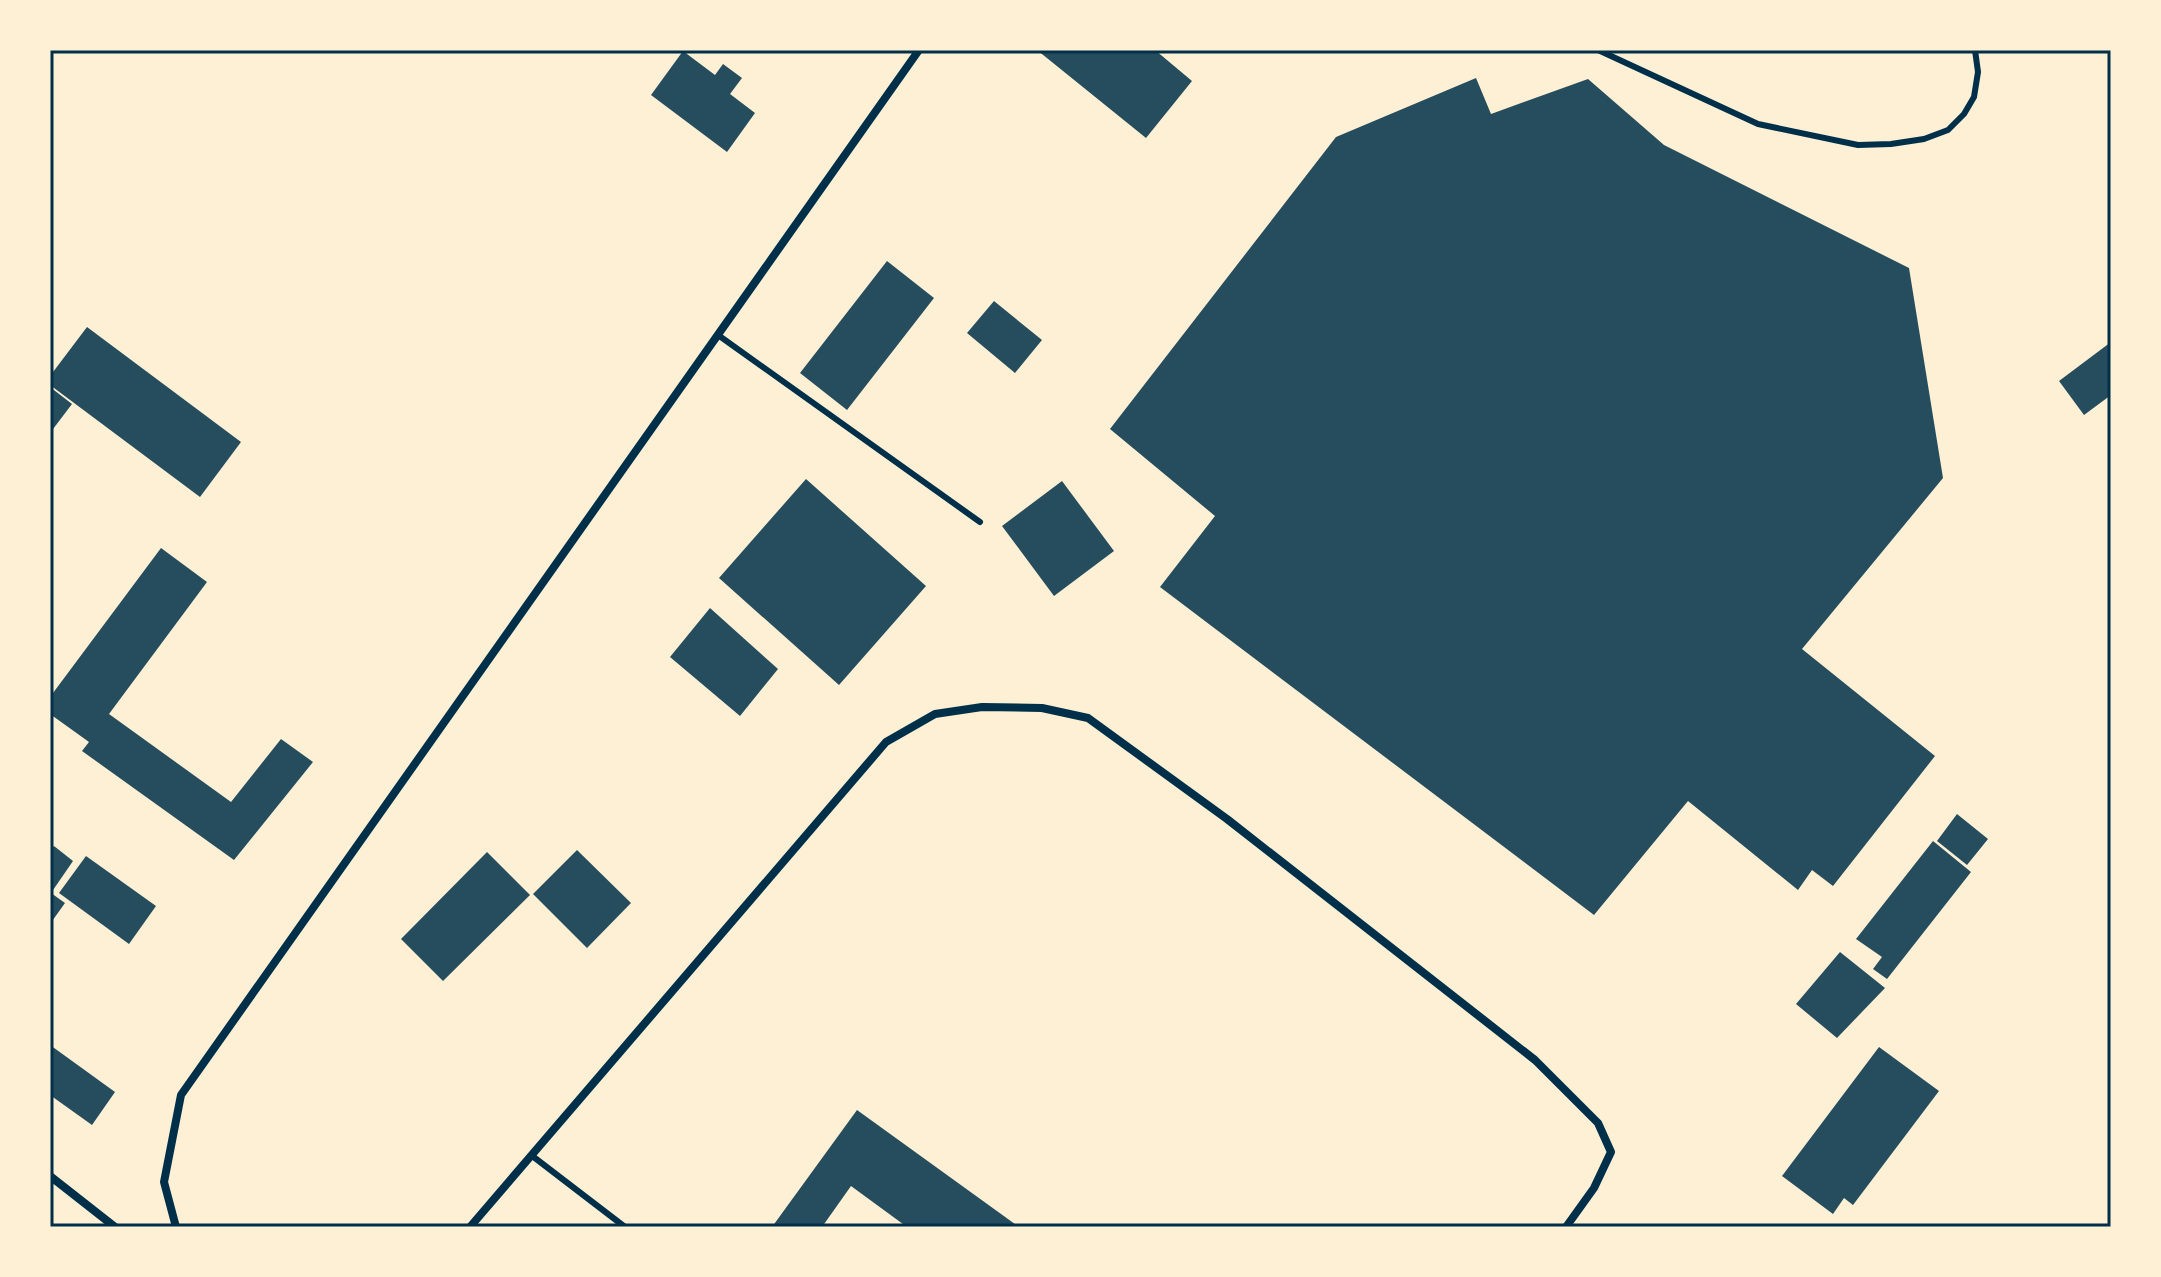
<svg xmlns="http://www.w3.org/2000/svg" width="2161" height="1277" viewBox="0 0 2161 1277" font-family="'Crimson Pro',serif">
	<rect width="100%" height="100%" fill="#fdf0d5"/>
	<!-- building -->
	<path fill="#264d5e" d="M1037 50H1155L1192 81 1146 138Z
		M683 51 715 75 723 64 742 78 730 94 755 113 727 152 651 95Z
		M1476 78 1491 114 1588 79 1664 145 1909 268 1943 478 1802 649 1935 756 1833 886 1812 870 1798 890 1688 801 1594 915 1160 587 1215 516 1110 429 1336 137Z
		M887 261 934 298 847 410 800 373Z
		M994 301 1042 340 1015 373 967 333Z
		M87 327 241 442 200 497 50 385V376Z
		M2111 342V395L2084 415 2059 381Z
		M50 387 72 404 50 433Z
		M806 479 926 586 839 685 719 578Z
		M1062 481 1114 551 1054 596 1002 526Z
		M161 548 207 582 109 714 231 802 281 739 313 762 234 860 82 751 89 742 50 714V697Z
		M710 608 778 669 740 716 670 657Z
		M1957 814 1988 839 1967 865 1937 841Z
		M1933 841 1971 872 1887 979 1873 969 1882 957 1856 939Z
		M54 846 73 861 51 893 65 903 50 924V851Z
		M577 850 631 903 587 948 533 894Z
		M487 852 530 895 443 981 401 939Z
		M86 856 156 906 129 944 59 893Z
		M1840 952 1885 988 1837 1038 1796 1004Z
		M50 1045 115 1092 92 1125 50 1095Z
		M1879 1047 1939 1091 1853 1205 1844 1198 1833 1214 1782 1176Z
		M857 1110 1019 1227H907L851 1186 822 1227H772Z"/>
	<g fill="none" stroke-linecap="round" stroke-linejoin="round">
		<!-- service -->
		<path stroke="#003049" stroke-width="6" d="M1598 50 1758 124 1858 145 1891 144 1924 139 1948 130 1964 114 1974 97 1978 72 1975 50
			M718 335 980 522
			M531 1155 625 1227"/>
		<!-- minor -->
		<path stroke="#003049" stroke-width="8" d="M50 1176 115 1227
			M176 1227 164 1182 181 1095 919 50
			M470 1227 886 742 935 714 982 707 1042 708 1088 718 1227 819 1535 1060 1598 1123 1611 1152 1594 1188 1566 1227"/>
	</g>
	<!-- border -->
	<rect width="2161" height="1277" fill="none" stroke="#fdf0d5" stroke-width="104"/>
	<rect x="52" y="52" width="2057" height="1173" fill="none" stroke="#003049" stroke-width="3"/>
</svg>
